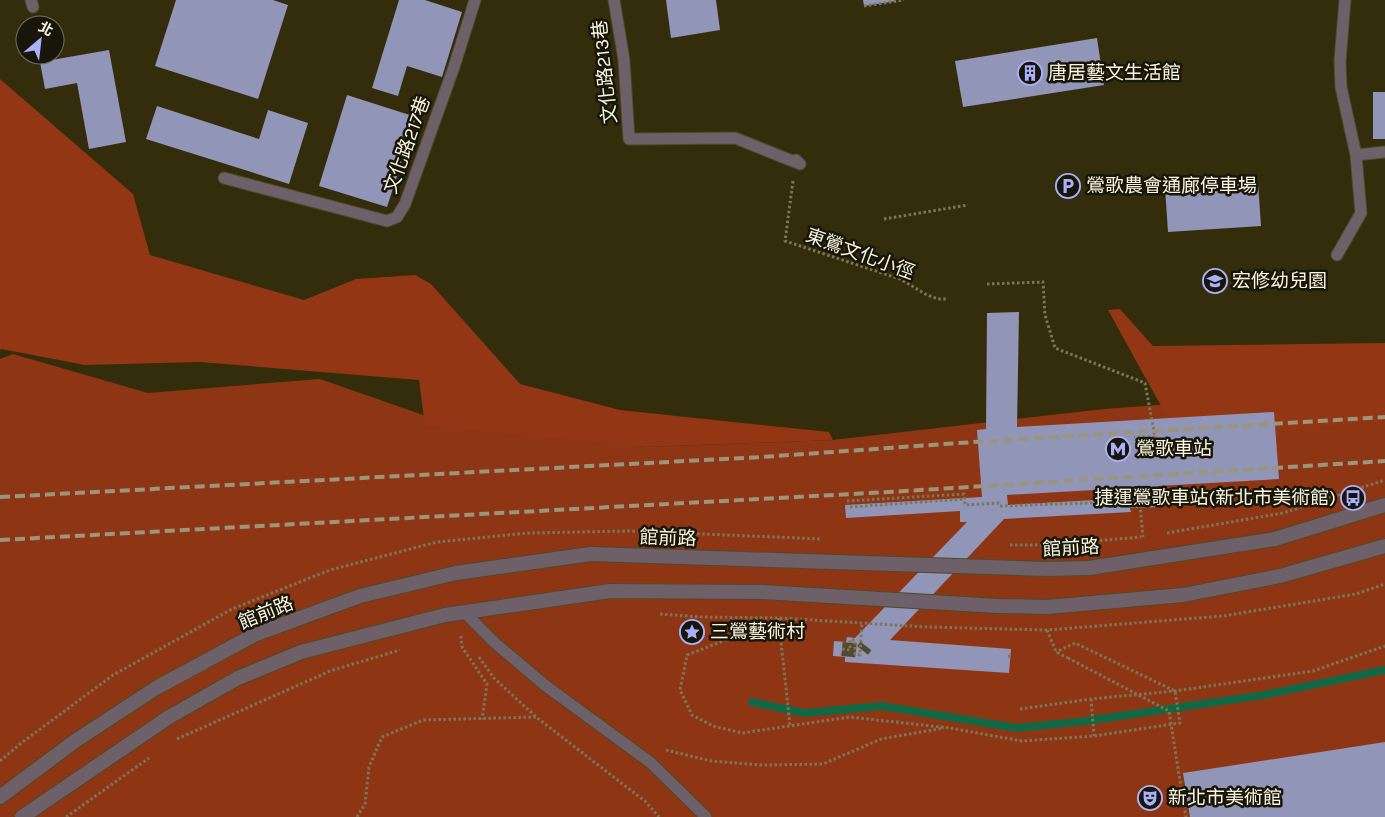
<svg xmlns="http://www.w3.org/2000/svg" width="1385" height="817" viewBox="0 0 1385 817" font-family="Karla,'Noto Sans TC',sans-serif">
	<rect width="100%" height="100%" fill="#332d0b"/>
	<!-- green -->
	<path fill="#8e3614" d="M13 354 148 393 320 379 446 423 646 447 833 440 1104 409 1385 388V817H0V359Z"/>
	<!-- forest -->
	<path fill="#923614" d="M0 79 133 194 150 255 304 300 356 279 415 275 431 284 520 384 620 410 829 432 833 440 646 447 425 426 419 380 200 362 85 365 1 349 0 351Z
		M1120 309 1153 346 1385 343V420L1200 441 1166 415 1108 310Z"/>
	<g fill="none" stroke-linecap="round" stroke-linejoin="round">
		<!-- stream -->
		<path stroke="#126844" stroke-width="8" d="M752 702 804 713 882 706 1017 728 1086 721 1264 695 1385 670"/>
	</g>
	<!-- building -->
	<path fill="#9195b8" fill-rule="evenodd" d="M176 0H273L288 5 258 99 155 66Z
		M399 0H425L462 12 442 77 407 66 398 96 372 88Z
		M666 0H716L720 30 671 38Z
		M863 0H896V1L864 6Z
		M1097 38 1104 85 963 107 955 61Z
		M109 50 126 142 89 149 77 83 45 89 40 62Z
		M1373 92H1385V139H1373Z
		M347 95 416 117 387 207 319 186Z
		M157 106 259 139 268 110 308 123 289 184 146 139Z
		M1258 182 1261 226 1168 232 1165 188Z
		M1019 312 1017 427 1274 412 1279 479 1158 486 1159 507 1130 508 1131 512 1004 519 890 640 1011 649 1009 673 845 662V657L833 656 834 641 846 642 847 637 855 638 967 522H960V511L846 518 845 505 982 497 977 430 986 429 987 313ZM1129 488 1130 498 1008 505 1007 495Z
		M1385 742V817H1190L1183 773Z"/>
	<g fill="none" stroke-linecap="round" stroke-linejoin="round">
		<!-- pedestrian-tunnel -->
		<path stroke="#514b2b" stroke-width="14" stroke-dasharray="14 7" stroke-linecap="butt" d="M842 649 862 651 866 646"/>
		<defs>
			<path id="service" d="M31 0 33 7
				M614 0 624 60 629 139 735 138 800 164 796 160
				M1356 155 1385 152
				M224 178 387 221 397 217 405 204 454 67 475 0
				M1337 255 1361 213 1356 155 1341 87 1340 61 1345 0
				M464 612 495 643 546 686 651 763 706 817"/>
			<path id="tertiary" d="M0 797 75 741 156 688 254 635 360 596 456 573 591 554 1047 569 1089 568 1275 539 1385 505
				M22 817 169 717 238 678 301 652 445 615 610 591 761 592 998 606 1047 607 1183 595 1280 576 1385 546"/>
		</defs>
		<!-- service casing -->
		<use href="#service" stroke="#4f4929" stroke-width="13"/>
		<!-- tertiary casing -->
		<use href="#tertiary" stroke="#4f4929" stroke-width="16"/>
		<!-- path -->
		<path stroke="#7b7659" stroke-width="3" stroke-dasharray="2.5 2.5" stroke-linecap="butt" d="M864 6 904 0
			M793 181 785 241 900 279 927 295 938 299H947
			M884 219 968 205
			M987 284 1043 282 1045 315 1055 348 1145 383 1155 437H1134
			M847 501 964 494 965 505 1000 503
			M1140 505 1143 537
			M1000 506 1140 501
			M850 507 965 499
			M1167 533 1283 513 1385 480
			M1010 545H1047L1141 537
			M660 614 700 617 779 618 927 627 1047 630 1223 616 1356 594 1385 584
			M779 618V623L733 637 687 655 680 690 692 715 713 726 742 733 850 717 950 728 1022 741 1094 736 1180 723 1175 691 1075 643 1056 652
			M779 623 790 726
			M1047 630 1056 652 1068 658
			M461 636 462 647 487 684 482 719
			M842 649 850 650V640H855V654L860 655 862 623
			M1008 656H1013
			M479 657 494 678 536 717 646 802 659 817
			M1091 699 1094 736
			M1020 709 1091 699 1175 691 1313 671 1385 646
			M177 739 330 671 400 650
			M666 750 711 761 762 765 823 764 881 739 944 728
			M0 761 20 744 113 675 232 609 330 570 437 542 527 533 631 531 822 539
			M1180 781 1186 817
			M66 817 149 758
			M357 817 365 804 369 767 382 737 423 720 536 717"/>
		<!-- service -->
		<use href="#service" stroke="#6e6069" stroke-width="11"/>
		<!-- tertiary -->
		<use href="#tertiary" stroke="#6e6069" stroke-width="14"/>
		<!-- rail -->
		<path stroke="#9a957b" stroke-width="4" stroke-dasharray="10 5" stroke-linecap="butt" d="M0 497 762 457 959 443 1385 417
			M0 540 889 492 1385 461"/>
		<!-- path-bridge -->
		<path stroke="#7b7659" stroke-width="3" stroke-dasharray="2.5 2.5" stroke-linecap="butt" d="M1068 658 1169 711 1180 781"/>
	</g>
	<!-- icons -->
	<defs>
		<symbol id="building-ring" viewBox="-11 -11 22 22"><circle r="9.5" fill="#181608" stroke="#a9b0fc" stroke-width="1.5"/><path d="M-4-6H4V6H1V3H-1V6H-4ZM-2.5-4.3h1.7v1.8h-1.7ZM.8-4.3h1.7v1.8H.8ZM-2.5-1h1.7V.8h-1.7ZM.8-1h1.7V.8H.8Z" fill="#a9b0fc"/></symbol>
		<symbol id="parking-ring" viewBox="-11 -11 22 22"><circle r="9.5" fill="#181608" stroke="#a9b0fc" stroke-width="1.5"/><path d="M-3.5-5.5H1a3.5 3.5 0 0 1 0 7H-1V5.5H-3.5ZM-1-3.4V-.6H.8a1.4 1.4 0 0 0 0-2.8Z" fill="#a9b0fc"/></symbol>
		<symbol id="school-ring" viewBox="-11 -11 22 22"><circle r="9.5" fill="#181608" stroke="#a9b0fc" stroke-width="1.5"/><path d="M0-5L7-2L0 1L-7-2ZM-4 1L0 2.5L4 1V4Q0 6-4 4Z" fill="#a9b0fc"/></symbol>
		<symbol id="metro-ring" viewBox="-11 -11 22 22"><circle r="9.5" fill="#181608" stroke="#a9b0fc" stroke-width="1.5"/><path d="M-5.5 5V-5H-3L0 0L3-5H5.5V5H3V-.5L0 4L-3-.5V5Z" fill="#a9b0fc"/></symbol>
		<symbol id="bus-ring" viewBox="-11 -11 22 22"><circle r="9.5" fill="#181608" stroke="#a9b0fc" stroke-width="1.5"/><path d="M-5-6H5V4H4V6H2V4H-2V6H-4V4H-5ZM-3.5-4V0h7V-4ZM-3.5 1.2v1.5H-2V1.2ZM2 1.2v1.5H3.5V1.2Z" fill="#a9b0fc"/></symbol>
		<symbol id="sight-ring" viewBox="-11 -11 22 22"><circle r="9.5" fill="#181608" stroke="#a9b0fc" stroke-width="1.5"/><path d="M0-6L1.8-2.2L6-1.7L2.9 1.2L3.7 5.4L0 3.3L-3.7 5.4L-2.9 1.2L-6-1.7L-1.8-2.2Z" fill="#a9b0fc"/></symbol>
		<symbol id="theatre-ring" viewBox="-11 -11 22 22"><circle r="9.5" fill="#181608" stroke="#a9b0fc" stroke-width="1.5"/><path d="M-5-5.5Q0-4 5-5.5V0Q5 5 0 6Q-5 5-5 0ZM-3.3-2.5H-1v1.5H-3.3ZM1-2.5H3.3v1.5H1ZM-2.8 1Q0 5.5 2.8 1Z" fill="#a9b0fc"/></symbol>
	</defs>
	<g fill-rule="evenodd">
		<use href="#building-ring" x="1016" y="59" width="28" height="28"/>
		<use href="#parking-ring" x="1054" y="172" width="28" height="28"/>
		<use href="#school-ring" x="1201" y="267" width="28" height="28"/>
		<use href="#metro-ring" x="1104" y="435" width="28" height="28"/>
		<use href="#bus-ring" x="1339" y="484" width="28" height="28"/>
		<use href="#sight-ring" x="678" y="618" width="28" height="28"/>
		<use href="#theatre-ring" x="1136" y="784" width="28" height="28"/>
	</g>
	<g text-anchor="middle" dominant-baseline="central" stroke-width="5" stroke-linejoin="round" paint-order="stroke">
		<!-- street labels -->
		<g font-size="19" fill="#f8f5e2" stroke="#181608">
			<text transform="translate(605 72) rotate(-96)">文化路213巷</text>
			<text transform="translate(407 145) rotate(-70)">文化路217巷</text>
			<text transform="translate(860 254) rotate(20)">東鶯文化小徑</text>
			<text transform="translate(668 538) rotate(2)">館前路</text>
			<text transform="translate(1071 548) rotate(-3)">館前路</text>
			<text transform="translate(266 613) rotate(-22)">館前路</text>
		</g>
		<!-- poi labels -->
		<g font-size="19" fill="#f8f5e2" stroke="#181608" text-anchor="start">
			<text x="1048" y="73">唐居藝文生活館</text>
			<text x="1086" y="186">鶯歌農會通廊停車場</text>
			<text x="1232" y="281">宏修幼兒園</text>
			<text x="1136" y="449">鶯歌車站</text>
			<text x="1336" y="498" text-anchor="end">捷運鶯歌車站(新北市美術館)</text>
			<text x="710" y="632">三鶯藝術村</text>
			<text x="1168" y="798">新北市美術館</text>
		</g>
	</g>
	<!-- north arrow -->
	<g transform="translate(40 40) rotate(28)"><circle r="24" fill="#181608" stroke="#726f5f"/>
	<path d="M0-4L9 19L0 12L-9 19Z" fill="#a9b0fc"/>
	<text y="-8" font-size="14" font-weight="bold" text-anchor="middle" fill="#f8f5e2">北</text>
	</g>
</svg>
